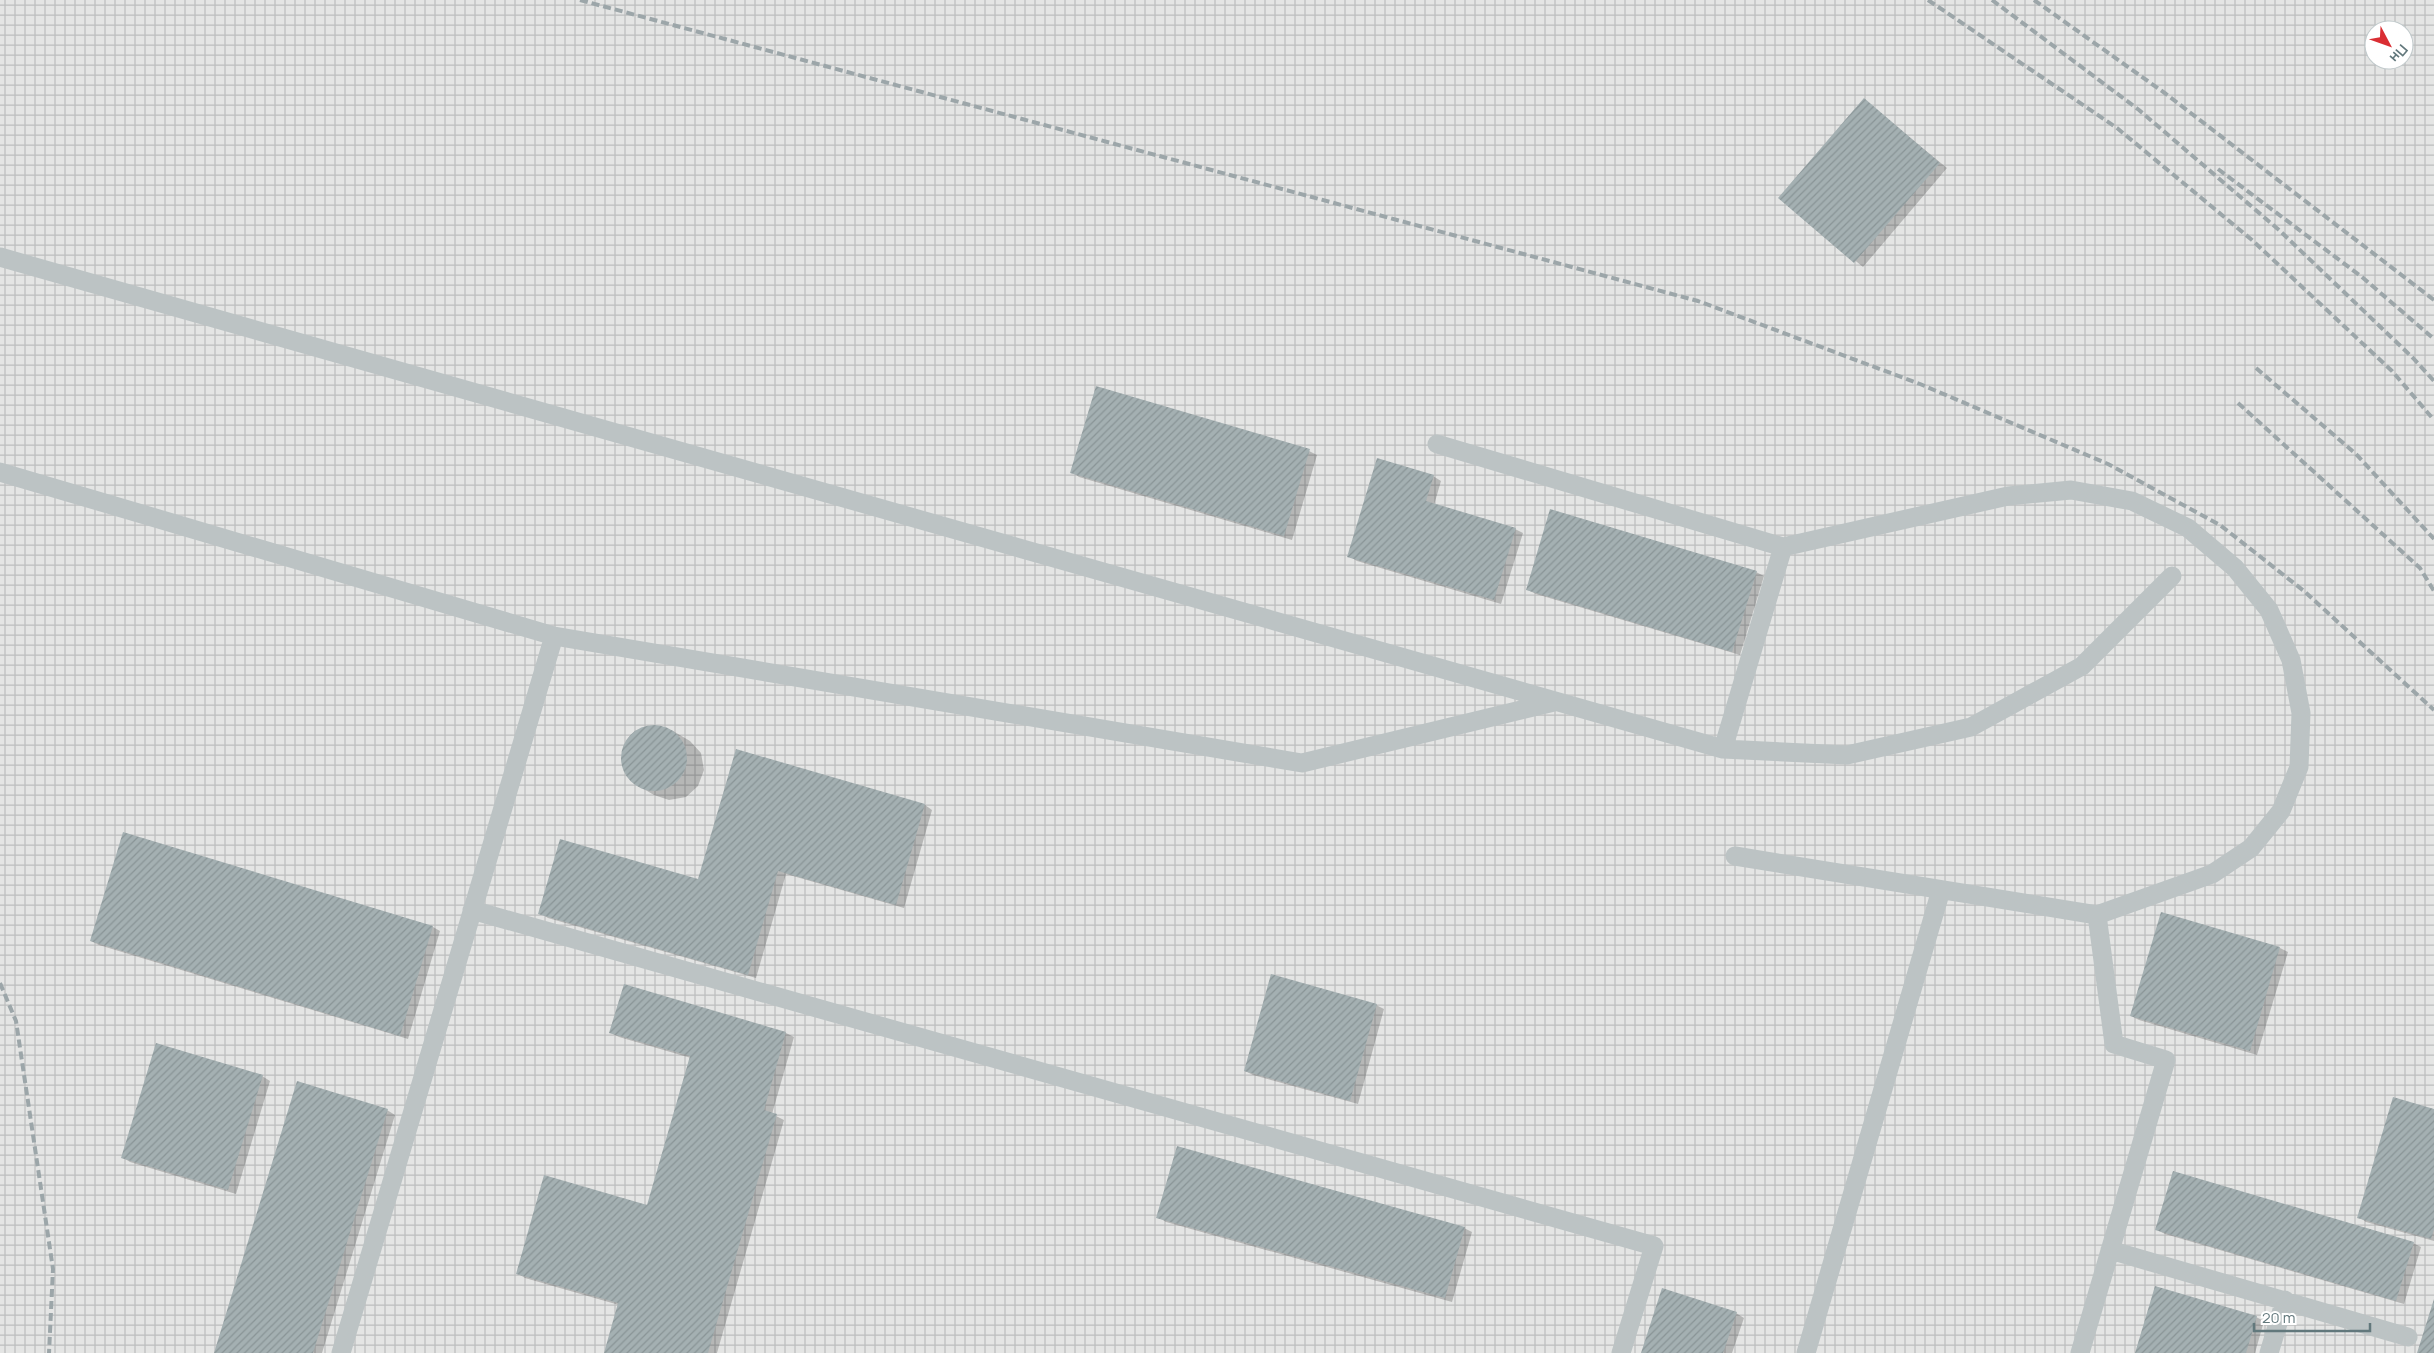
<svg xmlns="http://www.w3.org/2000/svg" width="2434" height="1353" viewBox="0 0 2434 1353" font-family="Manrope,sans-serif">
	<defs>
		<pattern id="industrial-grid" width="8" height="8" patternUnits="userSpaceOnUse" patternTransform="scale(1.25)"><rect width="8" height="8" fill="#e4e5e4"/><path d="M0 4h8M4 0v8" fill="none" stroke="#bcbebe"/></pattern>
		<pattern id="building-hatch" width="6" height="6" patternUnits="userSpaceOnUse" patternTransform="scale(1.25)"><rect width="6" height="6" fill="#a4b0b2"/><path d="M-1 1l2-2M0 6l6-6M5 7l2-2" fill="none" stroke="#899496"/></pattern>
	</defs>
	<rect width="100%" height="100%" fill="#f6f5f3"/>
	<!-- industrial -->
	<path fill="url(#industrial-grid)" fill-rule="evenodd" d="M0 0H2434V1353H0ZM2374 30H2404V60H2374Z"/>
	<!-- shadow -->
	<path fill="#0003" d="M1864 100 1947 168 1863 267 1780 198Z
		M1309 451 1317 455 1292 540 1079 477 1072 472Z
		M1433 476 1441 481 1434 505 1515 529 1523 533 1501 604 1357 561 1349 556Z
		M1756 572 1764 576 1740 655 1536 594 1528 590Z
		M657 726 673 731 690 741 701 753 704 770 698 786 686 797 669 800 654 795 637 785 626 772 622 756 628 740 641 729Z
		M925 805 932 810 904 908 786 874 756 978 548 918 540 913 699 880Z
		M2162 913 2280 948 2288 952 2257 1055 2139 1020 2131 1016Z
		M433 927 440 931 408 1039 99 945 91 941Z
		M625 986 786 1033 794 1037 772 1114 784 1120 717 1353H605L619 1305 525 1278 517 1273 648 1207 691 1058 619 1037 611 1033Z
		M1376 1005 1384 1009 1358 1104 1253 1075 1245 1071Z
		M262 1076 270 1081 236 1194 130 1162 122 1157Z
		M387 1110 395 1115 322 1353H215Z
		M2434 1111V1241L2366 1222 2359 1217Z
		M1158 1217 1464 1228 1472 1232 1452 1302 1166 1222Z
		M2157 1230 2413 1243 2421 1247 2404 1304 2165 1234Z
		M1736 1313 1744 1318 1732 1353H1642Z
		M2256 1317 2264 1321 2255 1353H2136Z"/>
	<!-- building -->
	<path fill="url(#building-hatch)" d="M1864 98 1940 163 1854 263 1778 198Z
		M1096 386 1310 449 1284 536 1070 473Z
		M1377 458 1434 475 1426 501 1516 528 1494 600 1347 557Z
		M1550 509 1757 571 1732 652 1526 590Z
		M621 758a33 33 0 1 1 66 0a33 33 0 1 1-66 0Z
		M736 749 925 804 896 905 778 871 748 975 538 914 560 839 698 879Z
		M123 832 433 926 400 1036 90 941Z
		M2161 912 2280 947 2250 1051 2130 1016Z
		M1271 974 1377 1004 1350 1101 1244 1071Z
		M624 984 786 1032 764 1110 777 1114 708 1353H604L618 1303 516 1274 544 1175 647 1205 690 1056 609 1033Z
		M156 1043 263 1075 228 1190 121 1158Z
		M297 1081 388 1109 313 1353H214Z
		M2393 1097 2434 1109V1229L2431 1239 2357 1218Z
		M1177 1146 1465 1227 1445 1298 1156 1218Z
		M2173 1171 2414 1242 2396 1301 2155 1230Z
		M2155 1286 2257 1316 2246 1353H2135Z
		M1662 1288 1737 1312 1723 1353H1641Z
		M2434 1299V1353H2417Z"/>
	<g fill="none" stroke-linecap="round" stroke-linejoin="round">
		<!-- service -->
		<path stroke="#bcc3c4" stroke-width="19" d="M0 257 1723 749 1847 755 1971 727 2082 666 2172 576
			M1437 444 1783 547 2008 496 2071 490 2132 501 2188 528 2235 568 2269 610 2291 660 2301 713 2299 767 2281 811 2251 848 2212 874 2097 915 1735 856
			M0 472 554 636 1302 763 1554 702
			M1723 749 1783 547
			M472 910 1654 1246 1621 1353
			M2110 1250 2408 1337
			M341 1353 554 636
			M1806 1353 1941 890
			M2080 1353 2166 1060 2114 1044 2097 915
			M2269 1353 2285 1300"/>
		<!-- rail -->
		<path stroke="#9ca6a9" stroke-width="4" stroke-dasharray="8 4" stroke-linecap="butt" d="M580 0 1698 301 1920 384 2108 464 2220 525 2304 591 2434 710
			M1928 0 2117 128 2252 240 2392 371 2434 420
			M1992 0 2139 110 2279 230 2413 358 2434 381
			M2034 0 2166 94 2434 300
			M2218 169 2362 277 2434 339
			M2256 368 2356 454 2434 539
			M2238 403 2420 568 2434 591
			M0 983 16 1021 53 1269 49 1353"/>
	</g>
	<!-- north arrow -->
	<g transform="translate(2389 45) rotate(131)"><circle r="24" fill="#ffffff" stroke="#c0c9cb"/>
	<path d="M0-4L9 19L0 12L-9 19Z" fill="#da2e33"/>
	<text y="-8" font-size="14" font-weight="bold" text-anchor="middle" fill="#62787c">Пн</text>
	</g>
	<!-- scale -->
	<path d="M2254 1323v8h116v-8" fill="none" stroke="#62787c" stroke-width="2.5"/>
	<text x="2262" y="1323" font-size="15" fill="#62787c" stroke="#ffffff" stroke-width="4" paint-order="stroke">20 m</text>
</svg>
